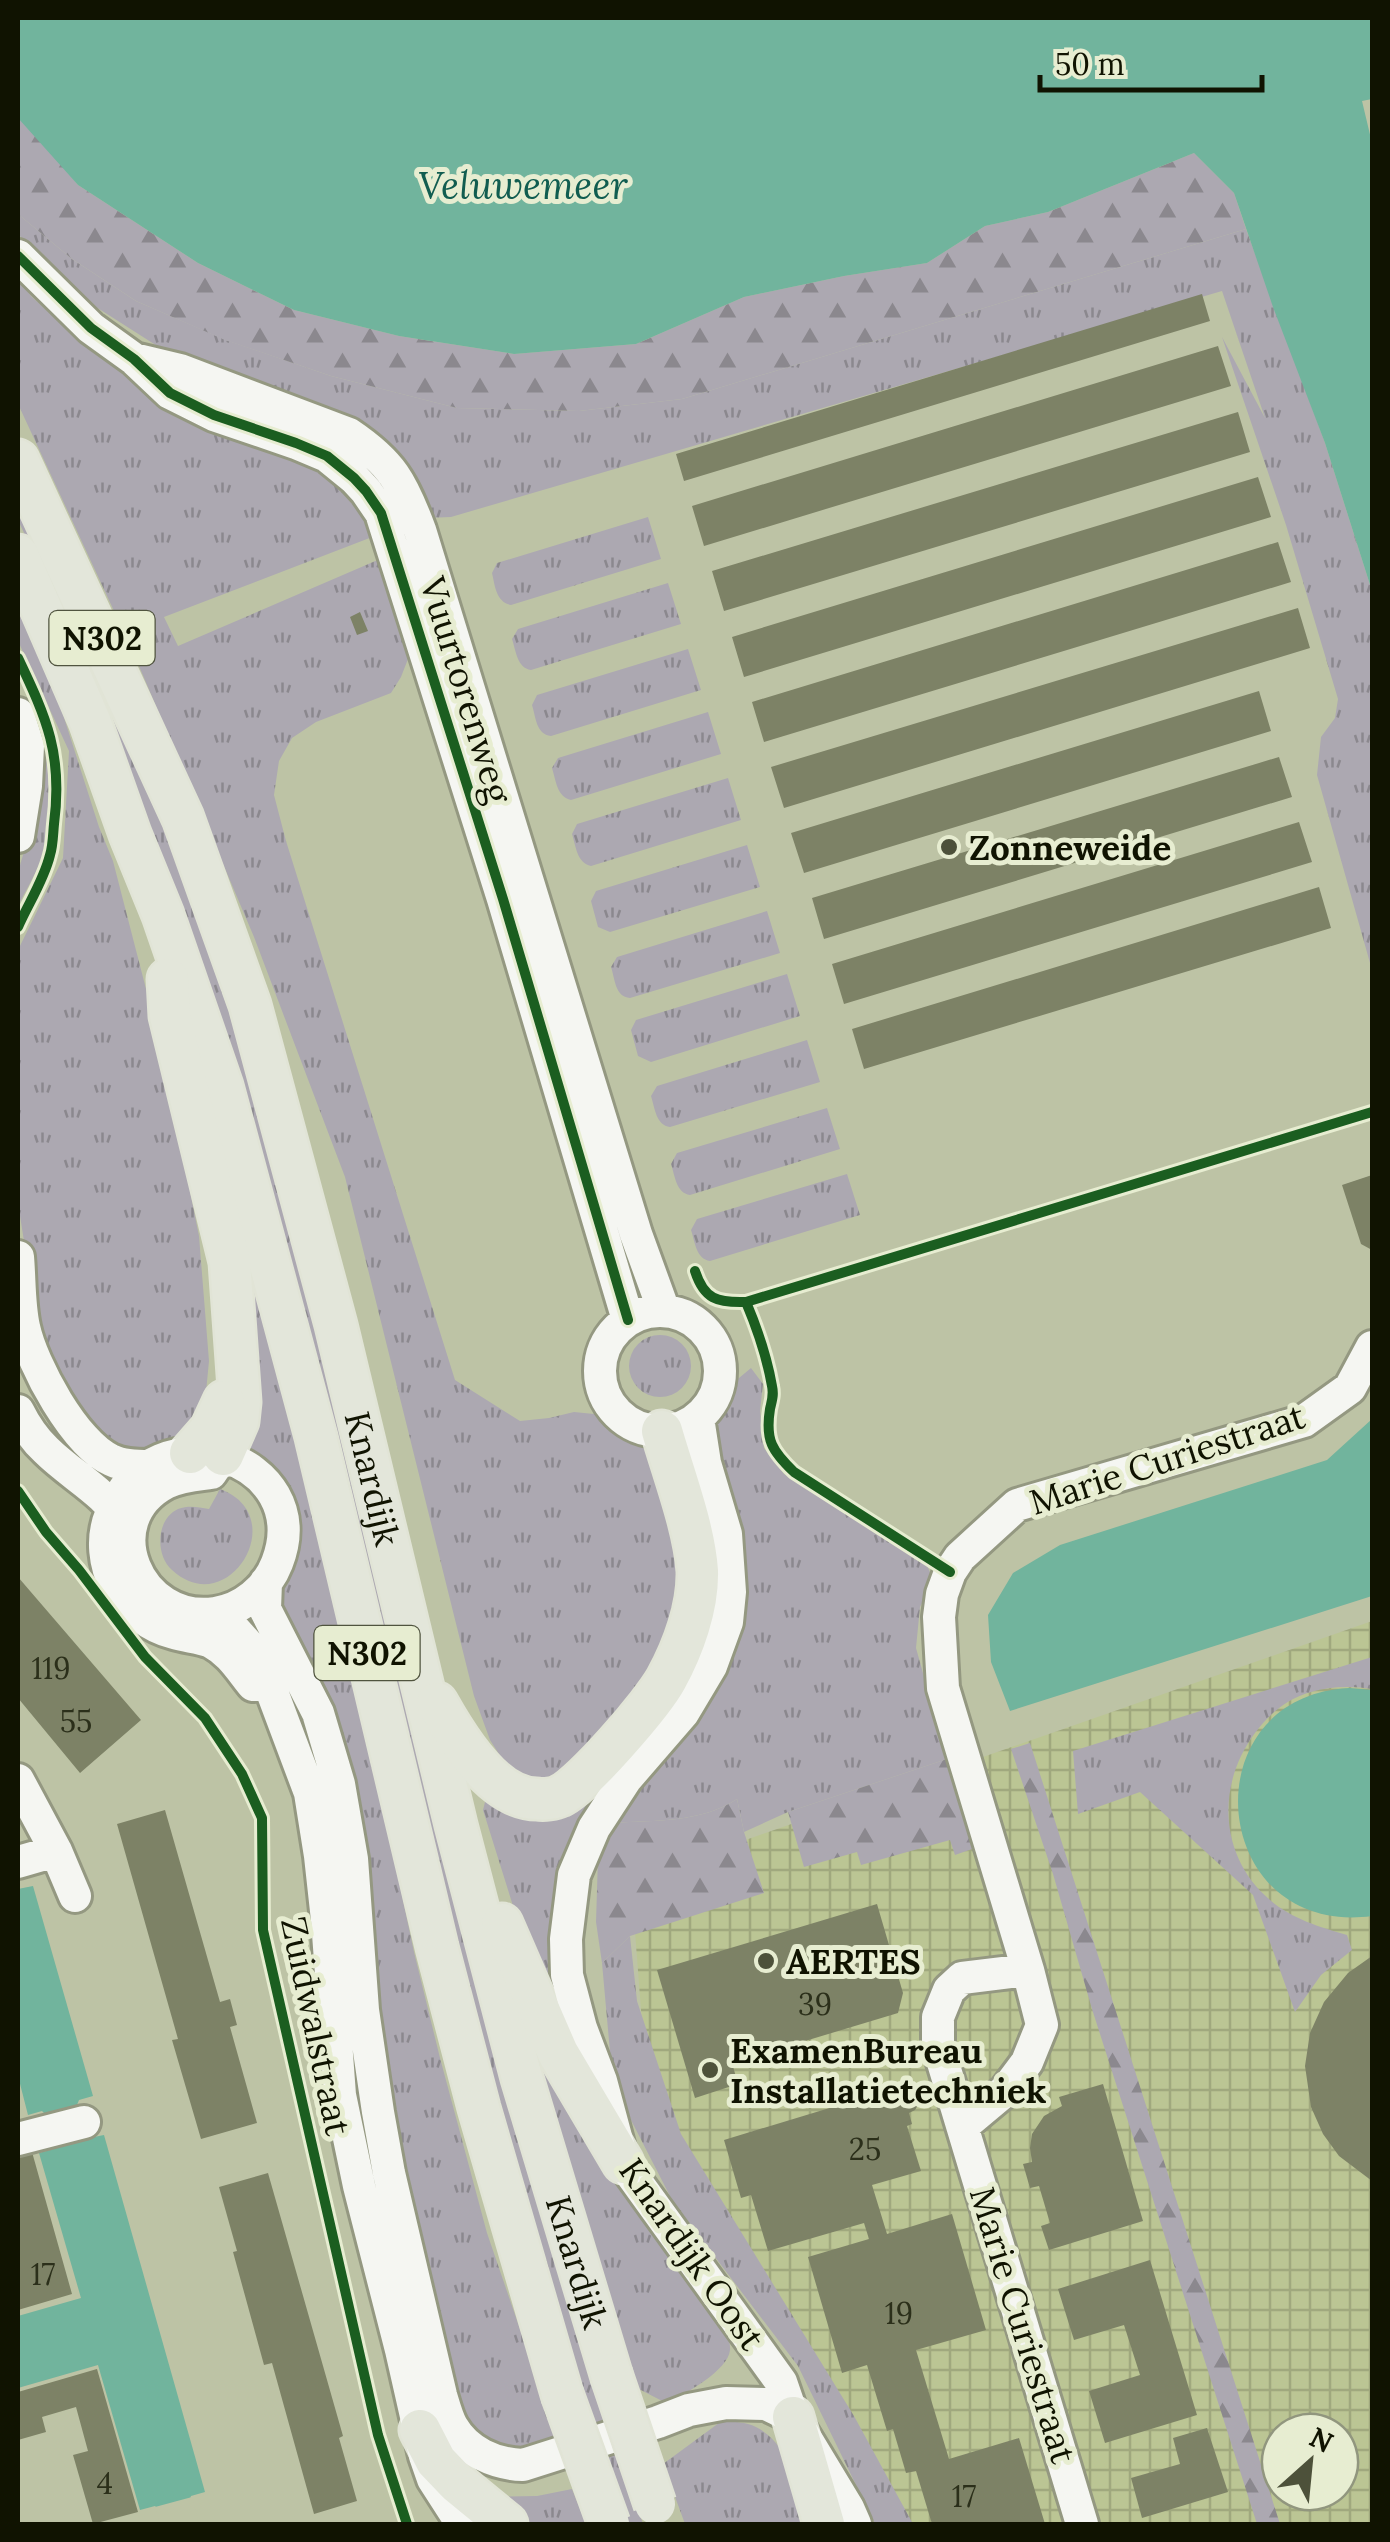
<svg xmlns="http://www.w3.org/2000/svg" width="1390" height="2542" viewBox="0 0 1390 2542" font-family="Lora,serif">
	<defs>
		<pattern id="industrial-grid" width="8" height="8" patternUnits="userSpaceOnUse" patternTransform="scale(2.5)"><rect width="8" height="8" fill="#bbc594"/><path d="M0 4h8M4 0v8" fill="none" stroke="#a0a87e"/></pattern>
		<pattern id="grass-tufts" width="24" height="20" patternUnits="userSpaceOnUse" patternTransform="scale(2.5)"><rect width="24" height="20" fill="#aca8b1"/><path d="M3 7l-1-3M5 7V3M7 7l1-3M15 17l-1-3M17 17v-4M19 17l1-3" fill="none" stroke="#8b888e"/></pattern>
		<pattern id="forest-firs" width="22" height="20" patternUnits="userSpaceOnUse" patternTransform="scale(2.5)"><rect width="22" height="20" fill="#aca8b1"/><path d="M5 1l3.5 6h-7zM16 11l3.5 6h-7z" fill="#8b888e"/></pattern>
	</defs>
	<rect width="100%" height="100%" fill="#bdc3a5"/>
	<!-- industrial -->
	<path fill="url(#industrial-grid)" fill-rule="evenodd" d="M1372 1621V2524H887L824 2402 649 2114 631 1880ZM1280 2432H1340V2492H1280Z"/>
	<!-- grass -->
	<path fill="url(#grass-tufts)" d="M18 214 72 259 136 301 226 340 331 376 457 408 579 411 682 399 1246 229 1325 443 1372 591V970L1317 775 1321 737 1335 718 1338 699 1286 525 1222 337 1265 418 1222 291 451 517 427 518 96 307 57 275 18 234Z
		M18 280 32 297 83 343 163 397 324 463 380 534 164 617 178 646 387 556 410 631 408 659 401 677 391 693 316 722 292 738 279 761 274 795 286 841 455 1380 520 1421 549 1418 574 1412 594 1414 620 1425 652 1450 687 1588 658 1674 570 1771 539 1779 522 1776 506 1765 490 1740 474 1696 345 1177 254 937 133 652 18 404Z
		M18 485 52 558 175 853 228 1009 312 1299 606 2419 643 2524H624L589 2426 502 2137 424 1832 38 563 18 520Z
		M648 517 661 559 511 605C496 602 495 586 492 573L497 563Z
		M668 583 681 624 531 670C517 668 516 651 512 639L518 629Z
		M18 606 44 655 99 827 113 861 162 1051 199 1236 209 1361 204 1413 183 1438 156 1450 111 1445 69 1406 37 1324 18 1203V950L63 858 69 751 18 641Z
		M688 649 701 690 551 736C536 734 536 718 532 705L537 695Z
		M708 712 721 754 571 800C557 797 556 781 552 768L558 758Z
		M48 759C55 785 50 837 40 863 34 877 25 892 18 906V872L28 838 39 760Z
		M728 778 741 820 591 866C577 863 576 847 572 834L577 824Z
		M747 845 760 887 610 932 598 927 591 901 596 891Z
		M767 911 780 953 630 998C615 997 615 979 611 967L617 957Z
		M787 974 800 1016 651 1062 638 1056 631 1030 636 1020Z
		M807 1040 820 1082 670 1127C656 1125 655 1109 651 1096L657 1086Z
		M208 1094 349 1645 414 1952 440 2058 487 2233 560 2446 514 2454 483 2441 452 2405 391 2156 353 1786 279 1609 295 1543 239 1449Z
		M827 1108 840 1149 690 1195C676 1193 675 1176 671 1164L677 1153Z
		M847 1174 860 1215 710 1261C696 1259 695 1242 691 1230L697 1219Z
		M629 1366a31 31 0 1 1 62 0a31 31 0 1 1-62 0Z
		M751 1368 763 1384 760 1411 764 1448 784 1474 927 1566 934 1580 920 1607 916 1648 947 1759 788 1812 744 1832 737 1799C701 1823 655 1820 613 1823L638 1783 710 1436 733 1383Z
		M220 1489C293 1516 228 1622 172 1570 155 1555 156 1519 178 1509 189 1505 198 1507 209 1509Z
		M717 1541 590 1815 572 2031 524 1941 483 1810 485 1802 492 1801C539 1829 548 1820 591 1791Z
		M1372 1657V1689C1353 1686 1330 1686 1311 1692 1288 1698 1269 1714 1255 1733 1216 1785 1219 1857 1270 1900 1292 1919 1320 1927 1347 1935L1352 1950 1321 1975 1295 2012 1253 1895 1140 1792 1078 1814 1073 1751Z
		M630 1936 637 2001 681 2134 854 2416 913 2524H875L798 2366 673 2202 613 2085 602 1963Z
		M503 1956 720 2319C724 2329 731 2340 730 2350 728 2371 685 2393 668 2404L635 2387Z
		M723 2420C734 2422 746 2422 756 2427 790 2444 800 2492 813 2524H685L663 2464Z
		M572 2489 586 2524H519L490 2497 537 2496Z"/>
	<!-- forest -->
	<path fill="url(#forest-firs)" d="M18 111 78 185 198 263 294 310 399 336 514 354 636 344 744 297 844 276 927 263 985 226 1048 212 1194 153 1234 193 1246 229 682 399 579 411 457 408 331 376 225 340 136 301 72 259 18 214Z
		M1030 1743 1280 2524H1257L1092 2009 1053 1874 1011 1749Z
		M947 1759 975 1848 955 1855 950 1840 861 1865 857 1852 804 1867 788 1812Z
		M737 1799 744 1832 764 1893 630 1936 602 1963 596 1922 598 1857 613 1823C655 1820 701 1823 737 1799Z"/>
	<!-- water -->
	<path fill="#71b49d" d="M18 18H1372V99L1362 101 1372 143V591L1325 443 1273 307 1234 193 1194 153 1048 212 985 226 927 263 844 276 744 297 636 344 514 354 399 336 294 310 198 263 78 185 18 118Z
		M1372 1419V1596L1010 1711 991 1662 988 1615 1013 1573 1060 1545 1327 1460Z
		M1349 1688 1372 1690V1916C1209 1938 1187 1697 1349 1688Z
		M33 1886 93 2096 79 2100 77 2105 89 2138 104 2135 205 2492 191 2496 190 2499 158 2509 155 2506 140 2510 98 2365 18 2388V2316L81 2298 39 2153 53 2149 54 2145 44 2113 42 2111 28 2115 18 2076V1889Z"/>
	<!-- pier -->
	<path fill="#bdc3a5" d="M192 2497 199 2524H160L155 2507Z"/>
	<!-- building -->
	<path fill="#7d8266" d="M1202 294 1210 321 684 481 676 454Z
		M1218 346 1231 386 704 546 692 506Z
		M1238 412 1250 452 724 611 712 571Z
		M1258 477 1271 517 744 677 732 637Z
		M1278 542 1291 582 764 742 752 702Z
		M1298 608 1310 648 784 808 771 767Z
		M360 612 368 631 357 635 350 617Z
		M1259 691 1271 731 804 873 791 833Z
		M1279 757 1292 797 824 939 812 898Z
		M1299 822 1312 862 844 1004 832 964Z
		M1319 887 1331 928 864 1069 852 1029Z
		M1372 1175V1250L1361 1244 1342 1185Z
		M18 1577 141 1720 80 1773 18 1698Z
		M165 1810 220 2002 230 1999 237 2025 230 2027 257 2123 201 2139 172 2040 178 2039 117 1824Z
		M877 1904 903 1993 898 2013 732 2063 738 2084 695 2098 657 1970Z
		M1372 1956V2181L1339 2156 1323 2134 1311 2107 1305 2066 1310 2033 1324 2002 1348 1973Z
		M912 2083 918 2105 915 2110 909 2113 912 2124 907 2126 921 2171 872 2185 887 2234 952 2214 986 2330 916 2350 949 2459 1019 2438 1045 2524H932L916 2471 906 2473 893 2429 887 2431 867 2365 842 2373 808 2257 869 2239 864 2223 768 2251 751 2195 741 2198 724 2140Z
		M1103 2084 1143 2221 1049 2250 1041 2226 1050 2223 1039 2186 1030 2188 1023 2164 1032 2162 1030 2148 1032 2134 1044 2116 1062 2106 1059 2097Z
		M32 2152 72 2294 18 2310V2156Z
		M268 2173 343 2436 339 2438 357 2501 314 2514 272 2363 264 2365 233 2252 237 2251 219 2187Z
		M1150 2260 1197 2415 1105 2443 1089 2391 1140 2375 1124 2325 1074 2340 1058 2289Z
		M97 2369 138 2512 93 2524 73 2455 88 2451 76 2407 42 2417 46 2432 18 2440V2392Z
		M1207 2428 1228 2492 1142 2518 1131 2478 1180 2464 1173 2438Z"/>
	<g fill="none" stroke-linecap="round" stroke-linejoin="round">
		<defs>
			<path id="minor" d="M18 256 91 328 134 359 170 393 214 415 296 443 327 456 354 478 366 491 381 513 503 899 628 1320
				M134 359 180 370 349 434C392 463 402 482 420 530L636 1234 664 1311
				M18 714 28 746 26 786 18 836
				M18 1257C20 1280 19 1304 24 1327 32 1365 75 1444 111 1460 123 1466 137 1466 149 1466
				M600 1371a60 60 0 1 1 120 0a60 60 0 1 1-120 0Z
				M18 1411C25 1425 34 1439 46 1450 71 1475 104 1491 124 1522
				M698 1418 705 1463 726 1534 730 1592 727 1622 711 1666 683 1713 626 1779 594 1828 574 1875 566 1939 567 1975 581 2028 601 2081 623 2163 781 2382 793 2417 848 2508 855 2524
				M223 1455 211 1473C196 1475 180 1476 166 1483 94 1521 138 1624 215 1613 243 1609 267 1589 277 1563 318 1458 154 1403 111 1514 101 1537 104 1565 116 1587 128 1610 150 1627 174 1633 187 1637 199 1637 211 1642 230 1652 240 1669 253 1685
				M266 1582 265 1609 318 1713 339 1784 352 1859 363 2010 378 2112 389 2173 441 2395C444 2405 447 2417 452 2426 467 2452 495 2464 523 2465L658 2422 689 2410 726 2403 766 2404 793 2417
				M201 1614 232 1627 259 1657 310 1793 320 1856 327 1920 340 2095 359 2186 401 2350 425 2456 433 2479 462 2524
				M18 1780 56 1851 75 1896
				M18 1862 56 1851
				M1028 1970 943 1688 939 1617 942 1594 950 1572 960 1557 1017 1505 1304 1421 1350 1388 1372 1347
				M963 2126 1006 2090 1027 2062 1042 2025 1028 1970 962 1978 949 1990 938 2017V2046L1082 2524
				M18 2139 84 2122"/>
			<g id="major">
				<path id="s1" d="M18 460 183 818 250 1005 336 1325 456 1825 522 2078 611 2374"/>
				<path d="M18 555 90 721 130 834 163 915 222 1086 316 1437 437 1947 479 2108 562 2394"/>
				<path d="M168 979 170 1016 230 1262 240 1402 238 1421 223 1455"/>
				<path d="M190 1453 211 1429 224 1401"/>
				<path d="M437 1703C456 1737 493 1799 537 1799 544 1800 554 1799 560 1796 583 1786 654 1703 667 1679 684 1648 699 1607 698 1571 695 1527 674 1473 662 1431"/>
				<path d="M502 1924 558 2053 623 2163"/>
				<path d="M793 2417 824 2524"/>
				<path d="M420 2430 436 2461 457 2483 507 2524"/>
			</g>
		</defs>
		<!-- minor casing -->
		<use href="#minor" stroke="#949881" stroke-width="38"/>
		<!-- major casing -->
		<use href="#major" stroke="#e1e4d6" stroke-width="45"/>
		<!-- minor -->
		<use href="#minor" stroke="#f5f6f2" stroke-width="32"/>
		<!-- major -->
		<use href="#major" stroke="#e3e6da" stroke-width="40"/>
		<defs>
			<path id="major-bridge" d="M611 2374 655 2504
				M562 2394 609 2524"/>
		</defs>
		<!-- major-bridge casing -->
		<use href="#major-bridge" stroke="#e1e4d6" stroke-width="45" stroke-linecap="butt"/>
		<!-- major-bridge -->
		<use href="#major-bridge" stroke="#e3e6da" stroke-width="40"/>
		<defs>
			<path id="cycleway" d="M18 256 91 328 134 359 170 393 214 415 296 443 327 456 354 478 366 491 381 513 503 899 628 1320
				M18 658C47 719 63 755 54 824 53 834 53 846 50 855 44 880 28 904 18 927
				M695 1271C704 1299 717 1303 746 1302L1372 1112
				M746 1302C757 1328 767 1357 772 1386 774 1395 772 1400 770 1409 765 1440 772 1451 794 1472L950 1572
				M18 1491 46 1532 79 1570 145 1657 205 1718 242 1774 262 1818 263 1930 378 2435 407 2524"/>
		</defs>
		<!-- cycleway casing -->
		<use href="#cycleway" stroke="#e7edd1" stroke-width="16"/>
		<!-- cycleway -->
		<use href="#cycleway" stroke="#1b5e20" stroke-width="10"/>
	</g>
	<!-- markers -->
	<g fill="#4d513a" stroke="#e7edd1" stroke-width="4">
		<circle cx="949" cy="847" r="10"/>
		<circle cx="766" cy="1961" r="10"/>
		<circle cx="710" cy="2070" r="10"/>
	</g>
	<g text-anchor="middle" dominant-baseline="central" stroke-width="10" stroke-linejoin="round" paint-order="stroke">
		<!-- number labels -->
		<g font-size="30" fill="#2b2f1a">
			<text x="51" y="1668">119</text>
			<text x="76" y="1721">55</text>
			<text x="815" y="2004">39</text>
			<text x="865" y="2149">25</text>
			<text x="43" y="2274">17</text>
			<text x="899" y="2313">19</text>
			<text x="105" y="2483">4</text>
			<text x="964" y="2496">17</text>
		</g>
		<!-- shield labels -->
		<g fill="#e7edd1" stroke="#50543f" stroke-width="2.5">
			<rect x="49.5" y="611" width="105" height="54" rx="8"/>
			<rect x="314.5" y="1626" width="105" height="54" rx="8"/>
		</g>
		<g font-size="32" font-weight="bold" fill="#101301">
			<text x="102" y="638">N302</text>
			<text x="367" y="1653">N302</text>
		</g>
		<!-- street labels -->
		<g font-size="35" fill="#101301" stroke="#e7edd1">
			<text transform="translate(466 690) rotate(73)">Vuurtorenweg</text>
			<text transform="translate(1167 1459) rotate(-18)">Marie Curiestraat</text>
			<text stroke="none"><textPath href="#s1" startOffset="1082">Knardijk</textPath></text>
			<text transform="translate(316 2026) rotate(78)">Zuidwalstraat</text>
			<text transform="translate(692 2254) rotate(55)">Knardijk Oost</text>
			<text stroke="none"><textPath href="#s1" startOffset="1892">Knardijk</textPath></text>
			<text transform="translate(1023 2325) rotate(73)">Marie Curiestraat</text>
		</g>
		<!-- poi labels -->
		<g font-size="35" font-weight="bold" fill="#101301" stroke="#e7edd1" text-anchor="start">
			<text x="969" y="847">Zonneweide</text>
			<text x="786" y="1961">AERTES</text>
			<text x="730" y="2050">ExamenBureau<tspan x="730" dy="40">Installatietechniek</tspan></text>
		</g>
		<!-- water labels -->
		<g font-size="38" font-style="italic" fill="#115d50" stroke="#e7edd1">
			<text x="523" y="185">Veluwemeer</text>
		</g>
	</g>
	<!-- border -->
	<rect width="1390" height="2542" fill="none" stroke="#101301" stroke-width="40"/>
	<!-- north arrow -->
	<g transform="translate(1310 2462) rotate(27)"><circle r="48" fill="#e7edd1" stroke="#91967e" stroke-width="2.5"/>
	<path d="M0-8L18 38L0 25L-18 38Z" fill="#4d513a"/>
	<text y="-15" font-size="28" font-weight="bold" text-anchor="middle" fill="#101301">N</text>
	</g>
	<!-- scale -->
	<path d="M1040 75v15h222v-15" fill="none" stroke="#101301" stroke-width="5"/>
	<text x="1055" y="75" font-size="30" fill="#101301" stroke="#e7edd1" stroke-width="8" paint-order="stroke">50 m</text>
</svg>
